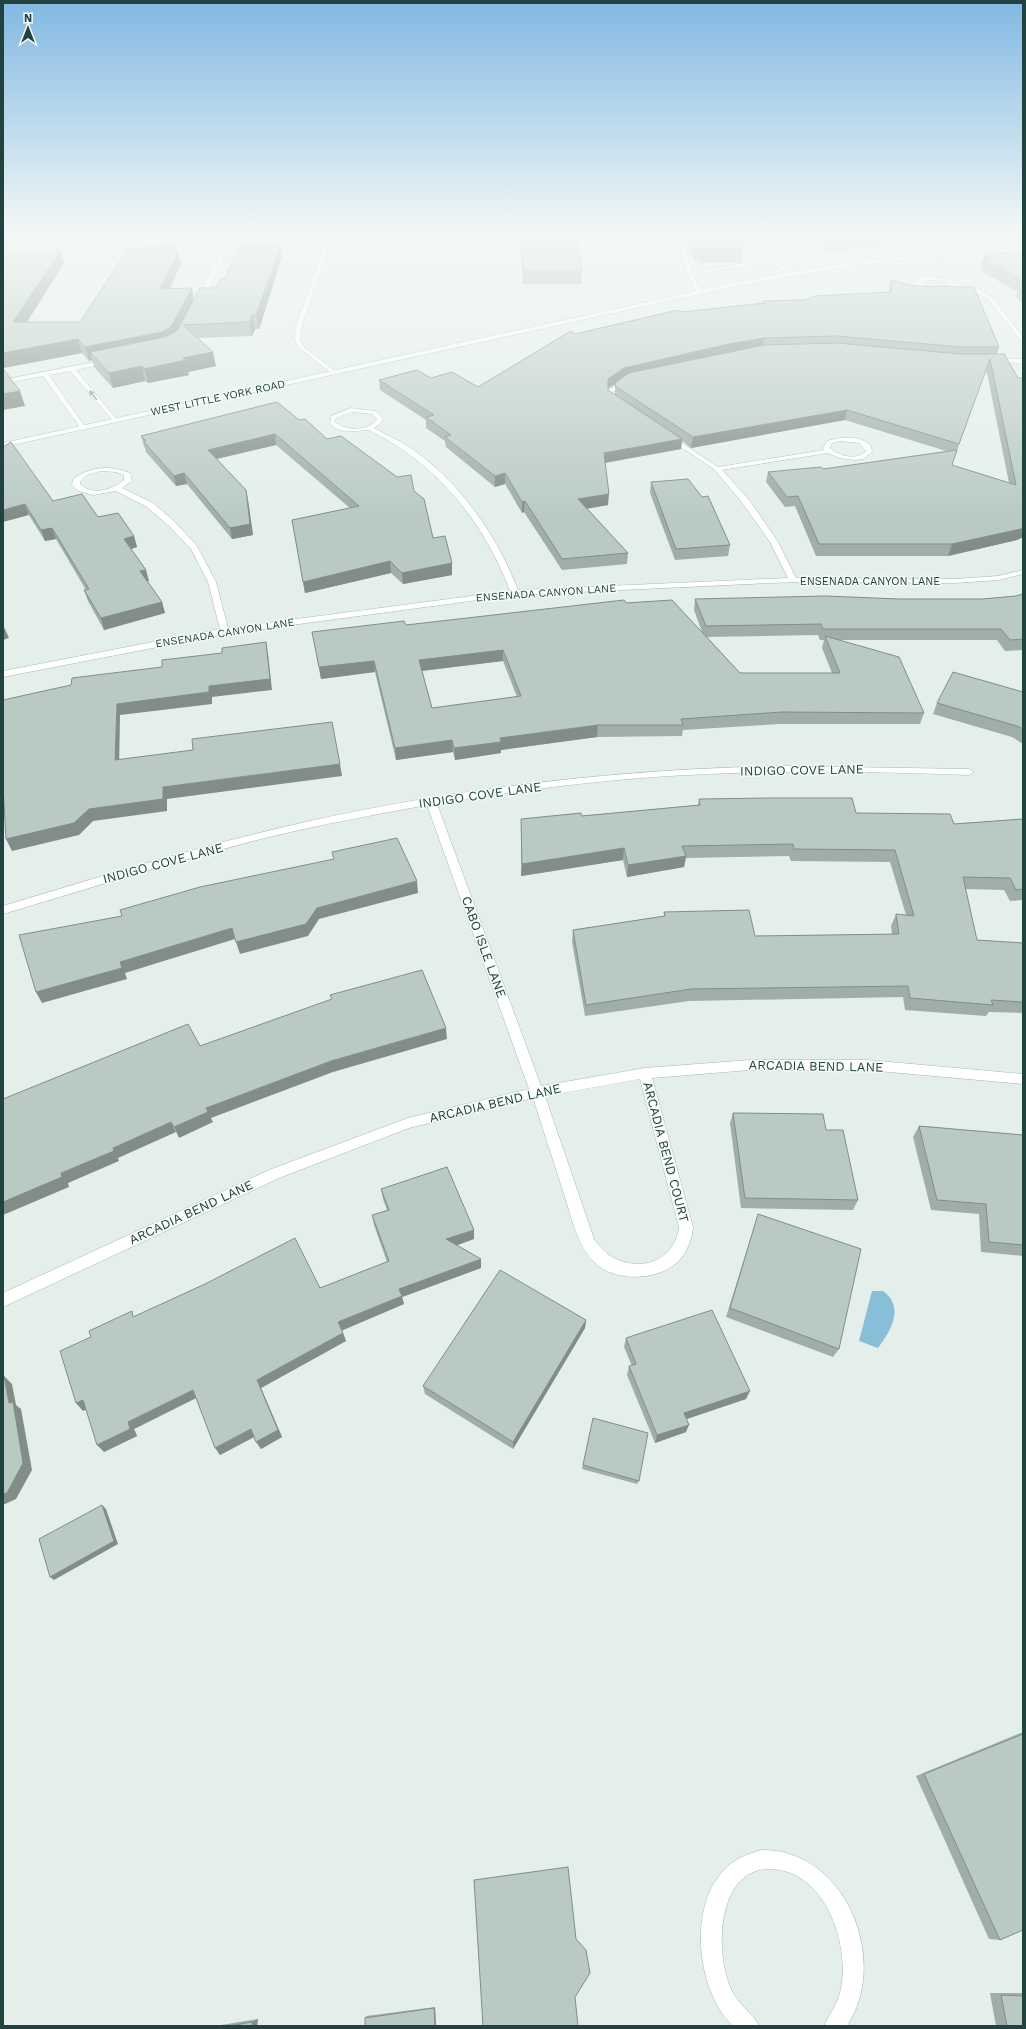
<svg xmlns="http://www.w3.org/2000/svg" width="1026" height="2029" viewBox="0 0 1026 2029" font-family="'Work Sans',sans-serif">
	<rect width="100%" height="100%" fill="#e4efec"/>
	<!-- built -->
	<path fill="#d2dfdb" d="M3 233H637L641 238 3 241Z"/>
	<!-- water -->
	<path fill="#87bfd8" d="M876 239 880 245 828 252 820 240Z
		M872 1291H883C905 1307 891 1331 878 1348L859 1341Z"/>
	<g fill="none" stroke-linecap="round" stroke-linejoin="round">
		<defs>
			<path id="service" d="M328 233H333V235H536L538 236 536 237 332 238 302 326 300 339 303 346 336 372 337 373 334 375 299 348 294 339 296 326 327 238 3 239V237L328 235Z
				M1022 233 720 236 718 235 752 233Z
				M702 234 704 236 560 237 558 236Z
				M680 238 694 239 683 240 692 272 744 263H772L758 240 748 239 760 238 777 263 797 273C790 277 781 267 774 266 755 262 714 272 693 275L702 292 697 293 687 274 678 239Z
				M801 238H815L826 252 850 265 845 266 822 254 812 240H803Z
				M300 250 302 252 226 253 201 302 198 304 195 302 221 253H162L160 252 162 251Z
				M142 251 144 253 44 254 42 253 44 252Z
				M110 359 113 361 112 362 76 370 117 420 118 421 115 423 70 371 49 375 86 428 83 430 81 429 43 376 3 384V380Z"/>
			<path id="minor" d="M924 276 949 279 957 285 981 291 992 297 1023 337V343L988 299 977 293 956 288 947 291H931L920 287 915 283 918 279ZM925 280 946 281 951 286C942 291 930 289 921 283Z
				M993 359H1023V363L991 362V360Z
				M627 380 632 381 614 391 613 397 620 403 615 404 607 398 608 390Z
				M351 408 376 411 383 419 381 423 374 428C389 436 405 443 419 454 464 488 498 538 518 590L788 578 770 542 744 505 715 470 666 437V435L668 434 718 467 824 450 823 448 827 441C841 437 859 434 871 446L872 452 863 459 855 460 839 458 828 453 722 470 750 501 778 542 796 578 955 579 998 576 1023 570V574L998 580 955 583 793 582 515 595 225 634 3 677V671L220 629 208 582 191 549 169 526 147 507 116 491 94 495 78 491 72 485 73 479C91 466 110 465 130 473L132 481 122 488 153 503 175 522 197 546 216 582 228 628 510 591C485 525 441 468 378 435 375 434 370 430 367 430 352 431 342 435 330 424L331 416ZM352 412 372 414 377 419C368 432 346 431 335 422L336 418ZM840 441 859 443 866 451C857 461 839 456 830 448L832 443ZM101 471 116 472 124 475V480C112 490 92 496 80 484V482L87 475Z
				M781 766 969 769 974 772 969 775C869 771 769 770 669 776 591 781 514 791 437 804L541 1086 645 1068 750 1060H867L1023 1074V1084L867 1070H750L652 1078 693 1227C691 1248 680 1266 659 1273 638 1280 609 1278 593 1261 576 1243 571 1214 563 1191 553 1160 543 1129 533 1098L409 1128 279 1178 3 1307V1293L269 1170 408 1118 529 1089 427 805C373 815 318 825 265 838 176 861 90 888 3 914V906C105 875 206 844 310 821 465 787 623 769 781 766ZM640 1079 679 1227C673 1273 616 1275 594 1239L545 1096Z
				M762 1850C846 1849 890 1961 847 2026H824C830 2013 839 2002 841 1988 849 1949 830 1886 788 1872 726 1853 715 1927 725 1970 727 1980 731 1992 738 2000 745 2010 754 2015 759 2026H733C696 1990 687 1904 727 1867 736 1858 750 1853 762 1850Z"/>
			<path id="secondary" d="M1023 244V246L853 266 742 285 3 447V443L742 281 853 262Z"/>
		</defs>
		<!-- service casing -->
		<use href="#service" stroke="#a6b8b5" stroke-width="1"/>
		<!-- minor casing -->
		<use href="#minor" stroke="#a6b8b5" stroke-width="1"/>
		<!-- secondary casing -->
		<use href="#secondary" stroke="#a1bcb7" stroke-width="1"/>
		<!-- service -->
		<use href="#service" fill="#fff" fill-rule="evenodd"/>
		<!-- minor -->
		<use href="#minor" fill="#fff" fill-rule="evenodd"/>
		<!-- secondary -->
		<use href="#secondary" fill="#fff" fill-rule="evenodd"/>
	</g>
	<!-- wall -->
	<path fill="#9faea9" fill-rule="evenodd" d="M520 233H575L582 271 581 284H523Z
		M687 233H734L742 249 741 262 699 263 698 260H694L687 241V237H686Z
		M1023 251V304L1016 296 1018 292 981 271 982 267 980 266 984 255Z
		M177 252 181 264 170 288 194 300 216 288 225 279 282 257 259 329H255L252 336 198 338 216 366 188 372 189 375 148 383 145 381 113 388 94 367 92 360 89 361 82 353 3 368V256L64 263 27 322H80Z
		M891 280 999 347 997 354 1018 378 1023 379V537L1017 540 948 556H816L795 506 785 507 766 482 768 472 823 469 946 451 845 420 691 448 682 441 681 449 605 463 608 505 587 509 628 553 627 564 562 570 524 512 522 513 505 484 495 487 446 447 445 441 426 428V420L380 390 379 380 431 378 478 387 575 334 682 312 763 303V301L805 300 889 292V289ZM986 368 1009 483 952 465ZM616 383 615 386V395L608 390V388Z
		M299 420 327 439 414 491 433 538 452 563V575L403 584 391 573 305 593 292 520 350 508 276 445 217 459 246 490 248 500 253 535 232 539 187 484 176 486 146 452 145 448 144 446 141 436Z
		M3 447 53 501 98 517 134 536 137 547 131 549 149 581H147L162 602 165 613 104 630 88 601 84 590H86L56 539 45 541 29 515Z
		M651 482 730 545 728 556 675 560 650 493Z
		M1023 594V650L1005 651 997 640H840L924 713 920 724H780L683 730 682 736 597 737 501 750V753L455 760 453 752 396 760 375 672 321 679 312 632 406 625 626 603 702 632 694 610 695 599H982L1016 596ZM818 635 820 640H824L822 648 832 673H740L707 637ZM503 661 517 697 432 708 422 671Z
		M1023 692V744L1012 737 933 714 937 703Z
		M699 799 856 813 954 824 1023 819V900L1010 901 1004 890 965 889 977 940 1023 943V1013L989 1012 986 1016 905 1010 903 997 689 1001 585 1016 572 942 573 930 664 916V912L755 936 892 934 891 926 896 914 906 915 890 862 791 861 789 856 686 858 684 867 627 877 623 860 521 876V831L582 816 698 805Z
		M733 1113 826 1130 858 1200 853 1210 741 1208 730 1123Z
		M919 1126 1023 1135V1256L981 1252 979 1214 931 1210 913 1137Z
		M381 1189 474 1239 456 1245 481 1268 402 1297 404 1304 342 1330 346 1341 261 1388 282 1437 261 1449 254 1437 220 1455 196 1398 134 1429 137 1436 104 1452 86 1409 83 1411 91 1337 135 1316 320 1288 387 1262 374 1225 372 1215 387 1210 383 1199Z
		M758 1214 839 1349 833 1357 726 1317 755 1224Z
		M586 1320 585 1328 513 1449 425 1394 423 1386Z
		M626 1338 746 1399 686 1419V1432L655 1443 627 1375 629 1366H632L624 1347Z
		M593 1418 639 1481 637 1484 582 1469Z
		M1023 1732V1930L1000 1940 989 1939 916 1776Z
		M990 1993H1023V2026H996Z
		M435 2007 436 2026H365V2018L366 2016Z
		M258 2019 257 2026H215Z"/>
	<!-- shaded-wall -->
	<path fill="#828d8a" d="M281 245 282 257 259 329 256 315Z
		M176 247 178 253V252L181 264 163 302 160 289Z
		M60 251 64 263 18 336 13 322Z
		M192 288 194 301 174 341 90 352 92 360 89 361 85 347Z
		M252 315 255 329 252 336 250 322Z
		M764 338 762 348 624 379 607 389 608 379 624 368 729 344Z
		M78 339 82 353 3 368V353Z
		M213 352 216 366 188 372 189 375 148 383 144 369 183 358Z
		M142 366 145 381 113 388 109 373Z
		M20 391 25 406 3 410V394Z
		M847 410 845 420 691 448 693 437Z
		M275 434 276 445 211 460 208 450Z
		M682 439 681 449 603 463 604 453Z
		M184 473 187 484 176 486 174 476Z
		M505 473V484L495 487V476Z
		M246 490 248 500 253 535 232 539 230 528Z
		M609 494 608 505 577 510 578 499Z
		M525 501 524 512 522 513V502Z
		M25 504 29 515 3 522V510Z
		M52 528 56 539 45 541 41 530Z
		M1023 528V537L1017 540 948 556 952 544Z
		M134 536 137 547 128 550 124 539Z
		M390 561 391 573 305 593 303 582Z
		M452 563V575L403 584 402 573Z
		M146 570 149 581 143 583 140 571Z
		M162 602 165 613 104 630 101 618Z
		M3 627H4L9 638 3 640Z
		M266 642 268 654 272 690 212 697V704L120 715 119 771 115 760 117 704 209 686Z
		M503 650V661L420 671 419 660Z
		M374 661 375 672 321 679 319 667Z
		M598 725 597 737 501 750V753L455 760 454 748 500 738Z
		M452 740 453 752 396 760 395 748Z
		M340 764 342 776 167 799V811L93 821 79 835 12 851 6 839 89 809 163 787Z
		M624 848 623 860 521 876 522 864Z
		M686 856 684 867 627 877 628 865Z
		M417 881 418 893 319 919 308 936 240 954 236 942 317 908Z
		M232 928 235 939 125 973 127 979 42 1003 36 992 120 962Z
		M446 1028 447 1039 333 1072 211 1118 213 1122 179 1138 174 1127 206 1108 331 1061Z
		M171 1122 176 1132 118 1158 119 1161 68 1183 69 1187 3 1215V1202L113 1148Z
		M474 1230V1239L447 1249 446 1239Z
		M481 1259V1268L402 1297 404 1304 341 1331 338 1322 399 1289Z
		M586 1320 585 1328 513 1449V1442Z
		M343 1333 346 1341 261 1388 282 1437 261 1449 256 1442 257 1380Z
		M4 1376 12 1384 16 1405 21 1409 32 1470 16 1499 3 1505V1494L9 1403Z
		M193 1390 198 1397 134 1429 137 1436 104 1452 97 1445 128 1422Z
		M750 1391 746 1399 681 1421 684 1413Z
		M83 1400 90 1407 83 1411 76 1403Z
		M689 1425 686 1432 655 1443 657 1435Z
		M251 1429 256 1436 220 1455 215 1448Z
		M102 1505 106 1509 118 1544 54 1580 50 1577Z
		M435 2007 436 2026H435L434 2008Z
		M258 2019 257 2026H252V2022Z"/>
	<!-- building -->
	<path fill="#b9cac5" stroke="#828d8a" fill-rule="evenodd" d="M520 233H575L582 271H523Z
		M690 233H734L742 249 701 250 700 247H696Z
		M240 245H281L256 315H252L250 322 183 325 213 352 183 358 186 360 144 369 142 366 109 373 90 352 165 337 177 331 200 288H216L220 279H225Z
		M176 247 174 252H178L160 289 192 288 171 327 162 332 85 347 78 339 3 353V256L7 251H60L13 322H80L129 248Z
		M1023 251V281L984 259H991L984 255Z
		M891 280 914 286 974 287 999 347H961L836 336 764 338 729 344 624 368 608 379V390L682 439 604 453 609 494 578 499 628 553 562 559 525 501 522 502 505 473 495 476 445 437 451 435 426 417 434 415 379 380 417 370 431 378 452 372 478 387 571 331 575 334 678 310 682 312 765 303 763 301 805 300 815 296 891 292Z
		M836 343 961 354H1004L1018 378H1022L1023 379V528L1021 529 952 544H819L798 496 787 497 768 472 821 467 823 469 957 450 952 465 1016 485 990 359 959 444 847 410 693 437 615 386 616 382 629 373 764 345Z
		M3 370H4L20 391 3 394Z
		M277 402 299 420 305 419 327 439 341 436 397 477 411 475 414 491 424 499 433 538 445 536 452 563 402 573 390 561 303 582 292 520 359 506 275 434 208 450 246 490 250 524 230 528 184 473 174 476 144 442 146 441 141 436Z
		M11 442 53 501 82 494 98 517 118 513 134 536 124 539 146 570 140 571 162 602 101 618 84 590 89 589 52 528 41 530 25 504 3 510V447Z
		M688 479 702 497 708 496 730 545 676 549 651 482Z
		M1023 594V639L1010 640 1001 629H823L821 624 706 626 695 599 825 596 900 599H982L1016 596Z
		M624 600 626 603 672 600 740 673H840L825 636 899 657 924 713 782 712 681 719 683 725H598L500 738 501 742 454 748 452 740 395 748 374 661 319 667 312 632 404 621 406 625ZM503 650 521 696 432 708 419 660Z
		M266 642 270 679 209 686V692L117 704 115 760 193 750 192 739 332 722 340 764 163 787V799L89 809 74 823 6 839 3 786V700L71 685 72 678 162 667V660L222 653V648Z
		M953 672 1023 692V729L1017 726 937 703Z
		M769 798H852L856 813 950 814 954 824 1023 819V889L1016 890 1010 878 963 877 977 940 1023 943V1002L991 1000 993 1005 910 998 908 986 691 989 586 1005 573 930 665 916 664 912 749 910 755 936 899 934 896 914 914 916 895 850 794 849 793 844 682 846 686 856 628 865 624 848 522 864 521 819 581 813 582 816 700 805 699 799Z
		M397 838 417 881 317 908 306 924 236 942 232 928 120 962 122 968 36 992 19 935 122 916 120 910 200 887 334 859 332 852Z
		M422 970 446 1028 331 1061 206 1108 208 1112 174 1127 171 1122 113 1148 114 1151 61 1173 62 1177 3 1202V1099L188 1024 200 1046 332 999 330 995Z
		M733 1113 823 1114 826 1130H843L858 1200 745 1198Z
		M919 1126 1023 1135V1245L989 1242 986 1204 937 1200Z
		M447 1167 474 1230 446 1239 481 1259 399 1289 402 1296 338 1322 343 1333 257 1380 278 1430 256 1442 251 1429 215 1448 193 1390 128 1422 130 1429 97 1445 83 1400 76 1403 60 1351 91 1337 89 1331 132 1311 133 1317 205 1284 295 1238 320 1288 389 1261 372 1215 389 1210 381 1189Z
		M758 1214 861 1249 839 1349 730 1308Z
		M500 1270 586 1320 513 1442 423 1386Z
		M712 1310 750 1391 684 1413 689 1425 657 1435 629 1366 636 1364 626 1338Z
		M4 1376 9 1403 13 1402 23 1463 7 1493 3 1494V1377Z
		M593 1418 648 1433 639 1481 583 1465Z
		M102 1505 114 1541 50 1577 39 1539Z
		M1023 1734V1930L1000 1940 924 1774Z
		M568 1867 576 1939 586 1950 590 1973 575 1997 578 2026H483L474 1880Z
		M1001 1995 1023 1996V2026H1007Z
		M434 2008 435 2026H365V2018Z
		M252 2022V2026H229Z"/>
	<!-- one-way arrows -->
	<defs><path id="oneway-solid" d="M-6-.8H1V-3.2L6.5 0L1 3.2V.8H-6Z"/></defs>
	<use fill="#90a09f" href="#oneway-solid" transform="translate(93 395) rotate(-129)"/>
	<!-- sky -->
	<linearGradient id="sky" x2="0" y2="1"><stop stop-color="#81b8e2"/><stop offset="0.45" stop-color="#f3f8f6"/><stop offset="1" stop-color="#f3f8f6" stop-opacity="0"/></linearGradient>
	<rect width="1026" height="517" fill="url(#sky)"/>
	<g text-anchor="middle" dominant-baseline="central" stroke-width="3" stroke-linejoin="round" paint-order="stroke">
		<!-- far-street labels -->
		<g font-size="11" fill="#21423f" stroke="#f5fbf9">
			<text transform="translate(218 398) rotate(-12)">WEST LITTLE YORK ROAD</text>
			<text x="870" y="581">ENSENADA CANYON LANE</text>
			<text transform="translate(546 593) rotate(-4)">ENSENADA CANYON LANE</text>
			<text transform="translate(225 633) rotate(-9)">ENSENADA CANYON LANE</text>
		</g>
		<!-- street labels -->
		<g font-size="13" fill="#21423f" stroke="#f5fbf9">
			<text transform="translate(802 770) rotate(-1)">INDIGO COVE LANE</text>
			<text transform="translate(480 795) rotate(-8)">INDIGO COVE LANE</text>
			<text transform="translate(163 863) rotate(-15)">INDIGO COVE LANE</text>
			<text transform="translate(484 947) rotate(70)">CABO ISLE LANE</text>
			<text transform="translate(816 1066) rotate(1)">ARCADIA BEND LANE</text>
			<text transform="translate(495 1103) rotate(-13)">ARCADIA BEND LANE</text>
			<text transform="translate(666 1152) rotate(75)">ARCADIA BEND COURT</text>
			<text transform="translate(191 1212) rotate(-25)">ARCADIA BEND LANE</text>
		</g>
	</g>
	<!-- border -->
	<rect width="1026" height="2029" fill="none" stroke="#21423f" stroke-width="8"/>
	<!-- north arrow -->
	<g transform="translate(28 28)" stroke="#f5fbf9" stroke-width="3" paint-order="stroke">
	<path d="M0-3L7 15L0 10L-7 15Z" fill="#21423f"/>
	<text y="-6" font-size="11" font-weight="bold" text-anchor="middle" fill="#21423f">N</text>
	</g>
</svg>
